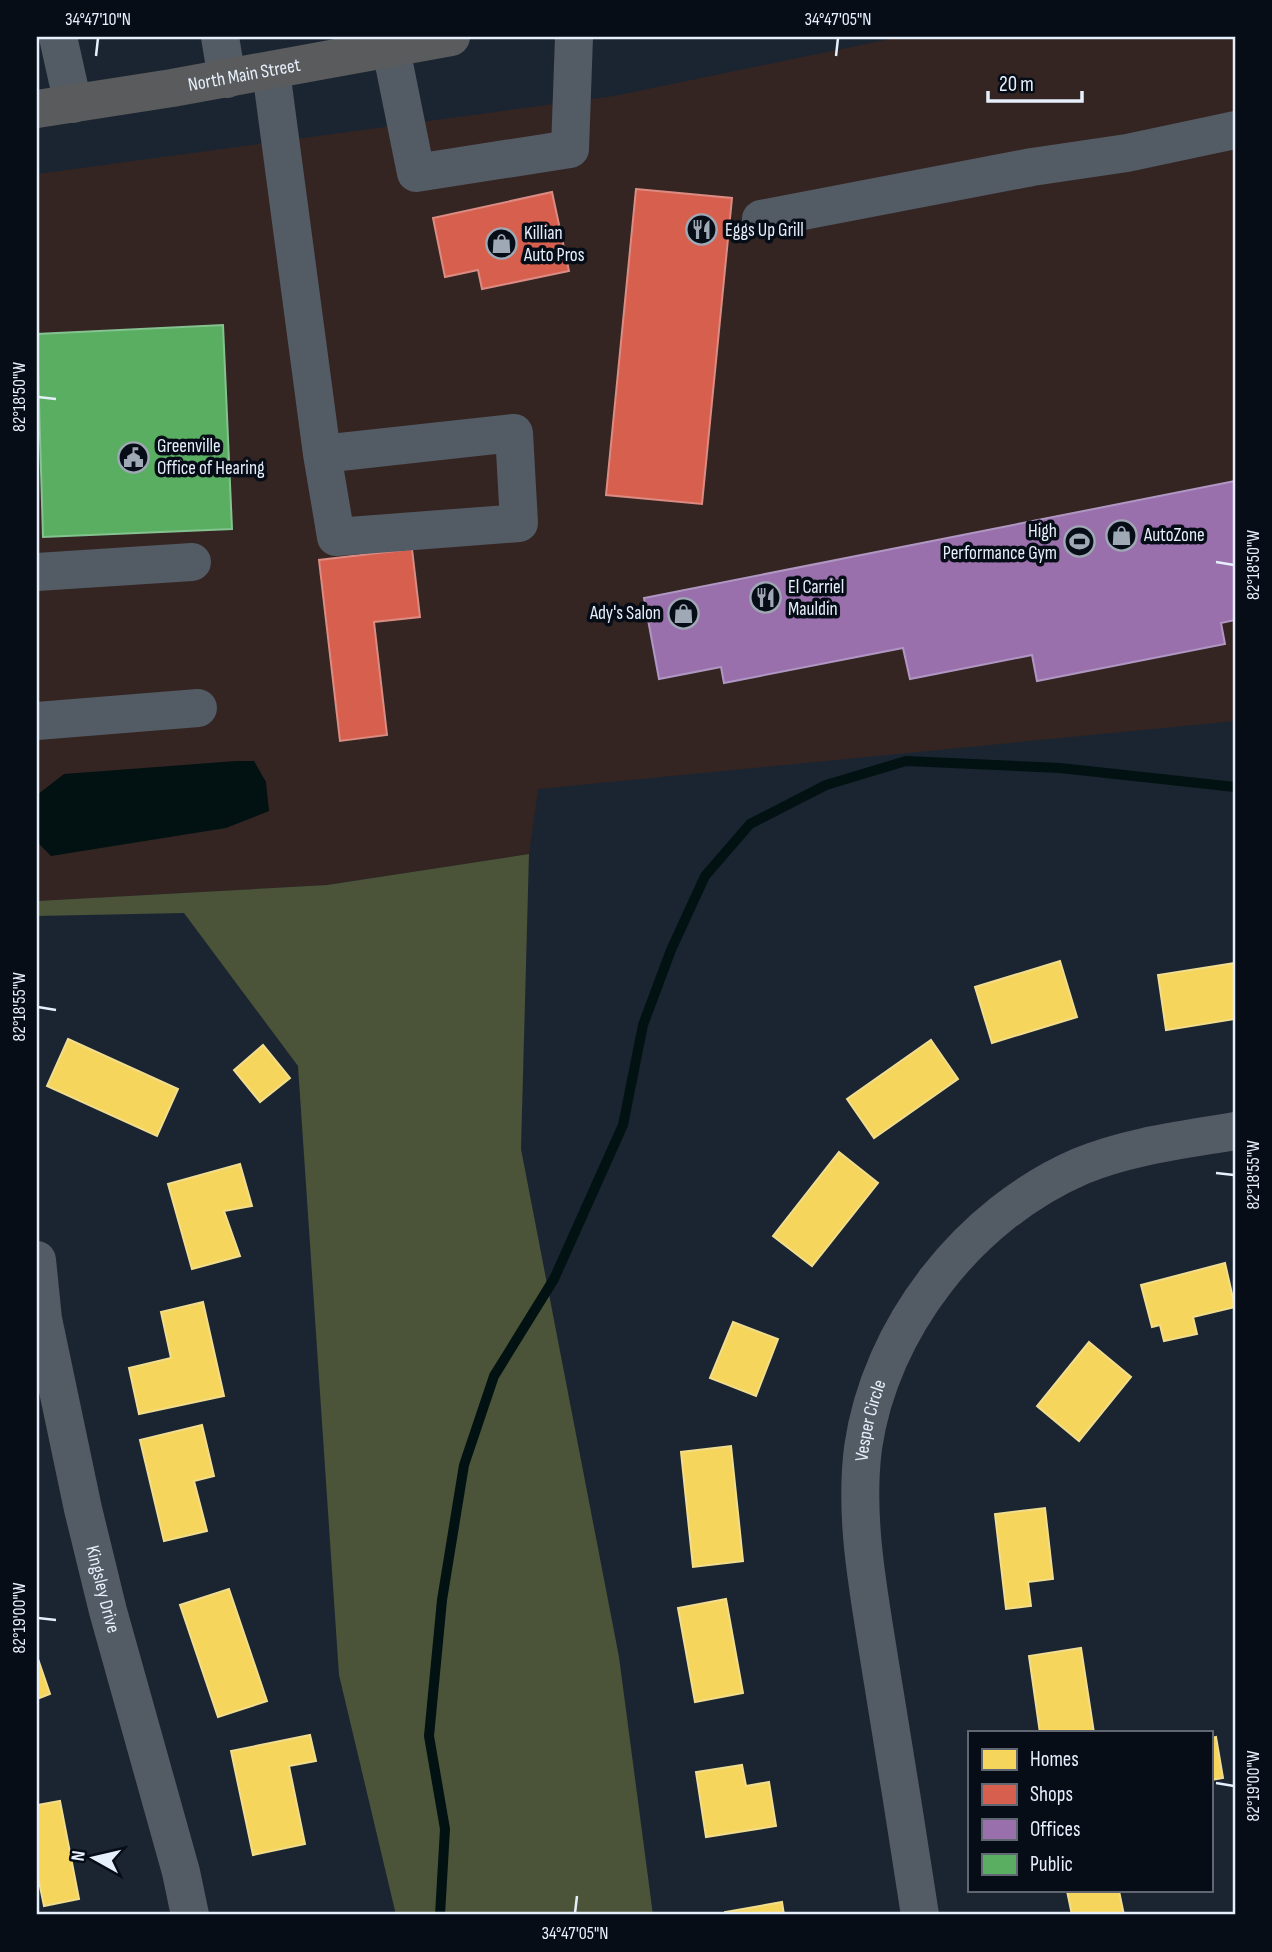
<svg xmlns="http://www.w3.org/2000/svg" width="1272" height="1952" viewBox="0 0 1272 1952" font-family="'Sofia Sans Condensed',sans-serif">
	<rect width="100%" height="100%" fill="#1b2531"/>
	<!-- commercial -->
	<path fill="#342522" d="M900 37H1235V721L538 789 529 854 327 885 37 901V174L614 96Z"/>
	<!-- forest -->
	<path fill="#4b5338" d="M529 854 521 1149 619 1657 653 1915H396L339 1675 298 1066 184 913 37 916V901L327 885Z"/>
	<!-- water -->
	<path fill="#021213" d="M236 761H254L266 782 269 811 226 828 51 856 37 842V795L64 774Z"/>
	<!-- homes -->
	<path fill="#f6d55c" stroke="#f1dd8c" stroke-width="2" d="M1060 961 1077 1017 992 1043 975 987Z
		M1235 963V1019L1166 1030 1158 975Z
		M68 1039 178 1089 157 1136 47 1086Z
		M931 1040 958 1079 874 1138 847 1099Z
		M263 1045 290 1078 260 1102 234 1070Z
		M839 1152 878 1183 812 1266 773 1236Z
		M240 1164 252 1206 224 1211 240 1256 192 1269 168 1184Z
		M1225 1263 1235 1307 1193 1317 1197 1334 1164 1341 1160 1325 1152 1327 1141 1285Z
		M203 1302 224 1396 139 1414 129 1368 171 1358 161 1312Z
		M733 1322 778 1339 756 1396 710 1378Z
		M1089 1342 1131 1377 1079 1441 1037 1406Z
		M202 1425 214 1476 194 1481 207 1531 164 1541 140 1440Z
		M731 1446 743 1561 693 1567 681 1452Z
		M1045 1508 1053 1579 1028 1582 1031 1606 1006 1609 995 1514Z
		M229 1589 267 1701 218 1717 180 1605Z
		M726 1599 743 1693 695 1702 678 1608Z
		M1081 1648 1094 1733H1040L1029 1656Z
		M37 1656 50 1694 37 1699Z
		M310 1735 316 1761 289 1766 305 1844 253 1855 231 1751Z
		M1216 1737 1223 1778 1211 1780V1738Z
		M742 1765 746 1786 769 1782 776 1826 706 1837 696 1772Z
		M60 1801 79 1899 44 1906 37 1872V1805Z
		M1067 1891H1119L1124 1915H1072Z
		M782 1902 784 1915H725V1912Z"/>
	<!-- shops -->
	<path fill="#d6604d" stroke="#db8b82" stroke-width="2" d="M636 189 732 198 702 504 606 495Z
		M552 192 569 271 482 289 478 270 445 277 433 218Z
		M412 549 420 617 374 622 387 735 340 741 319 560Z"/>
	<!-- offices -->
	<path fill="#9970ab" stroke="#b096c3" stroke-width="2" d="M1235 481V620L1221 623 1225 644 1037 681 1032 655 910 679 903 648 724 683 721 667 659 679 644 598Z"/>
	<!-- public -->
	<path fill="#5aae61" stroke="#84c290" stroke-width="2" d="M223 325 232 529 43 537 37 334Z"/>
	<g fill="none" stroke-linecap="round" stroke-linejoin="round">
		<!-- stream -->
		<path stroke="#021213" stroke-width="10" d="M440 1915 445 1829 429 1736 442 1600 464 1465 494 1376 554 1279 623 1125 643 1025 671 950 705 876 750 824 826 785 906 761 1060 768 1235 787"/>
		<!-- minor -->
		<g stroke="#535b64" stroke-width="38">
			<path d="M58 37 73 104"/>
			<path d="M220 37 227 79"/>
			<path d="M391 49 416 173 570 149 574 37"/>
			<path d="M271 71 322 454 336 537 519 523 514 433 322 454"/>
			<path d="M761 219 1032 167 1127 153 1235 130"/>
			<path d="M37 572 192 562"/>
			<path d="M37 721 198 708"/>
			<path id="s1" d="M37 1260 43 1319 83 1509 108 1611 181 1872 190 1915"/>
			<path id="s2" d="M920 1915C907 1831 894 1748 880 1664 869 1593 854 1520 863 1448 880 1328 969 1214 1081 1166 1130 1146 1183 1140 1235 1131"/>
		</g>
		<!-- major -->
		<path stroke="#595b5d" stroke-width="38" id="s3" d="M37 109 172 88 451 37"/>
	</g>
	<!-- ticks -->
	<path fill="none" stroke="#e6effc" stroke-width="2.5" d="M96 56 98 38M836 56 838 38M38 397 56 399M1216 562 1234 565M38 1007 56 1010M1216 1173 1234 1175M38 1618 56 1620M1216 1783 1234 1786M575 1913 577 1896"/>
	<!-- icons -->
	<defs>
		<symbol id="restaurant-ring" viewBox="-11 -11 22 22"><circle r="9.5" fill="#060d17" stroke="#9fa8b5" stroke-width="1.5"/><path d="M-5-6h1v4h1v-4h1v4h1v-4h1v5L-1.5 .5V6h-2V.5L-5-1ZM5-6V6H3V1.5H1.5Q1.5-4 5-6Z" fill="#9fa8b5"/></symbol>
		<symbol id="shop-ring" viewBox="-11 -11 22 22"><circle r="9.5" fill="#060d17" stroke="#9fa8b5" stroke-width="1.5"/><path d="M-5-2.5h2.3a2.7 3.5 0 0 1 5.4 0H5L5.5 6h-11ZM-1.5-2.5h3a1.5 2.3 0 0 0-3 0Z" fill="#9fa8b5"/></symbol>
		<symbol id="civic-ring" viewBox="-11 -11 22 22"><circle r="9.5" fill="#060d17" stroke="#9fa8b5" stroke-width="1.5"/><path d="M-.6-6.5H3V-4.5H.6V-3L4-1V1h2V6H-6V1h2V-1L-.6-3ZM-1.2 2.5V6h2.4V2.5Z" fill="#9fa8b5"/></symbol>
		<symbol id="stadium-ring" viewBox="-11 -11 22 22"><circle r="9.5" fill="#060d17" stroke="#9fa8b5" stroke-width="1.5"/><path d="M0-5a6.5 5 0 1 0 0 10a6.5 5 0 1 0 0-10ZM-3.5-1.8h7v3.6h-7Z" fill="#9fa8b5"/></symbol>
	</defs>
	<g fill-rule="evenodd">
		<use href="#restaurant-ring" x="684" y="212" width="35" height="35"/>
		<use href="#shop-ring" x="484" y="226" width="35" height="35"/>
		<use href="#civic-ring" x="116" y="440" width="35" height="35"/>
		<use href="#shop-ring" x="1104" y="518" width="35" height="35"/>
		<use href="#stadium-ring" x="1062" y="524" width="35" height="35"/>
		<use href="#restaurant-ring" x="748" y="580" width="35" height="35"/>
		<use href="#shop-ring" x="666" y="596" width="35" height="35"/>
	</g>
	<g text-anchor="middle" dominant-baseline="central" stroke-width="7" stroke-linejoin="round" paint-order="stroke">
		<!-- street labels -->
		<g font-size="19" fill="#e6effc" stroke="#060d17">
			<text stroke="none"><textPath href="#s3" startOffset="210">North Main Street</textPath></text>
			<text stroke="none"><textPath href="#s2" startOffset="500">Vesper Circle</textPath></text>
			<text stroke="none"><textPath href="#s1" startOffset="336">Kingsley Drive</textPath></text>
		</g>
		<!-- poi labels -->
		<g font-size="19" fill="#e6effc" stroke="#060d17" text-anchor="start">
			<text x="725" y="230">Eggs Up Grill</text>
			<text x="524" y="233">Killian<tspan x="524" dy="22">Auto Pros</tspan></text>
			<text x="157" y="446">Greenville<tspan x="157" dy="22">Office of Hearing</tspan></text>
			<text x="1057" y="531" text-anchor="end">High<tspan x="1057" dy="22">Performance Gym</tspan></text>
			<text x="1144" y="535">AutoZone</text>
			<text x="788" y="587">El Carriel<tspan x="788" dy="22">Mauldin</tspan></text>
			<text x="661" y="613" text-anchor="end">Ady's Salon</text>
		</g>
	</g>
	<!-- border -->
	<rect width="1272" height="1952" fill="none" stroke="#060d17" stroke-width="77"/>
	<!-- legend -->
	<rect x="968" y="1731" width="245" height="161" fill="#060d17" stroke="#606773" stroke-width="2"/>
	<rect x="982" y="1749" width="35" height="21" fill="#f6d55c" stroke="#606773" stroke-width="2"/>
	<text x="1030" y="1766" font-size="21" fill="#e6effc">Homes</text>
	<rect x="982" y="1784" width="35" height="21" fill="#d6604d" stroke="#606773" stroke-width="2"/>
	<text x="1030" y="1801" font-size="21" fill="#e6effc">Shops</text>
	<rect x="982" y="1819" width="35" height="21" fill="#9970ab" stroke="#606773" stroke-width="2"/>
	<text x="1030" y="1836" font-size="21" fill="#e6effc">Offices</text>
	<rect x="982" y="1854" width="35" height="21" fill="#5aae61" stroke="#606773" stroke-width="2"/>
	<text x="1030" y="1871" font-size="21" fill="#e6effc">Public</text>
	<!-- north arrow -->
	<g transform="translate(94 1858) rotate(278)" stroke="#060d17" stroke-width="5" paint-order="stroke">
	<path d="M0-5L12 26L0 18L-12 26Z" fill="#e6effc"/>
	<text y="-10" font-size="19" font-weight="bold" text-anchor="middle" fill="#e6effc">N</text>
	</g>
	<!-- scale -->
	<path d="M988 91v10h94v-10" fill="none" stroke="#e6effc" stroke-width="3.5"/>
	<text x="999" y="91" font-size="21" fill="#e6effc" stroke="#060d17" stroke-width="5" paint-order="stroke">20 m</text>
	<rect x="38" y="38" width="1196" height="1875" fill="none" stroke="#e6effc" stroke-width="2.5"/>
	<g font-size="18" text-anchor="middle" fill="#e6effc">
		<text x="98" y="25">34°47'10"N</text>
		<text x="838" y="25">34°47'05"N</text>
		<text transform="translate(19 397) rotate(-90)" y="6">82°18'50"W</text>
		<text transform="translate(1253 565) rotate(-90)" y="6">82°18'50"W</text>
		<text transform="translate(19 1007) rotate(-90)" y="6">82°18'55"W</text>
		<text transform="translate(1253 1175) rotate(-90)" y="6">82°18'55"W</text>
		<text transform="translate(19 1618) rotate(-90)" y="6">82°19'00"W</text>
		<text transform="translate(1253 1786) rotate(-90)" y="6">82°19'00"W</text>
		<text x="575" y="1939">34°47'05"N</text>
	</g>
</svg>
